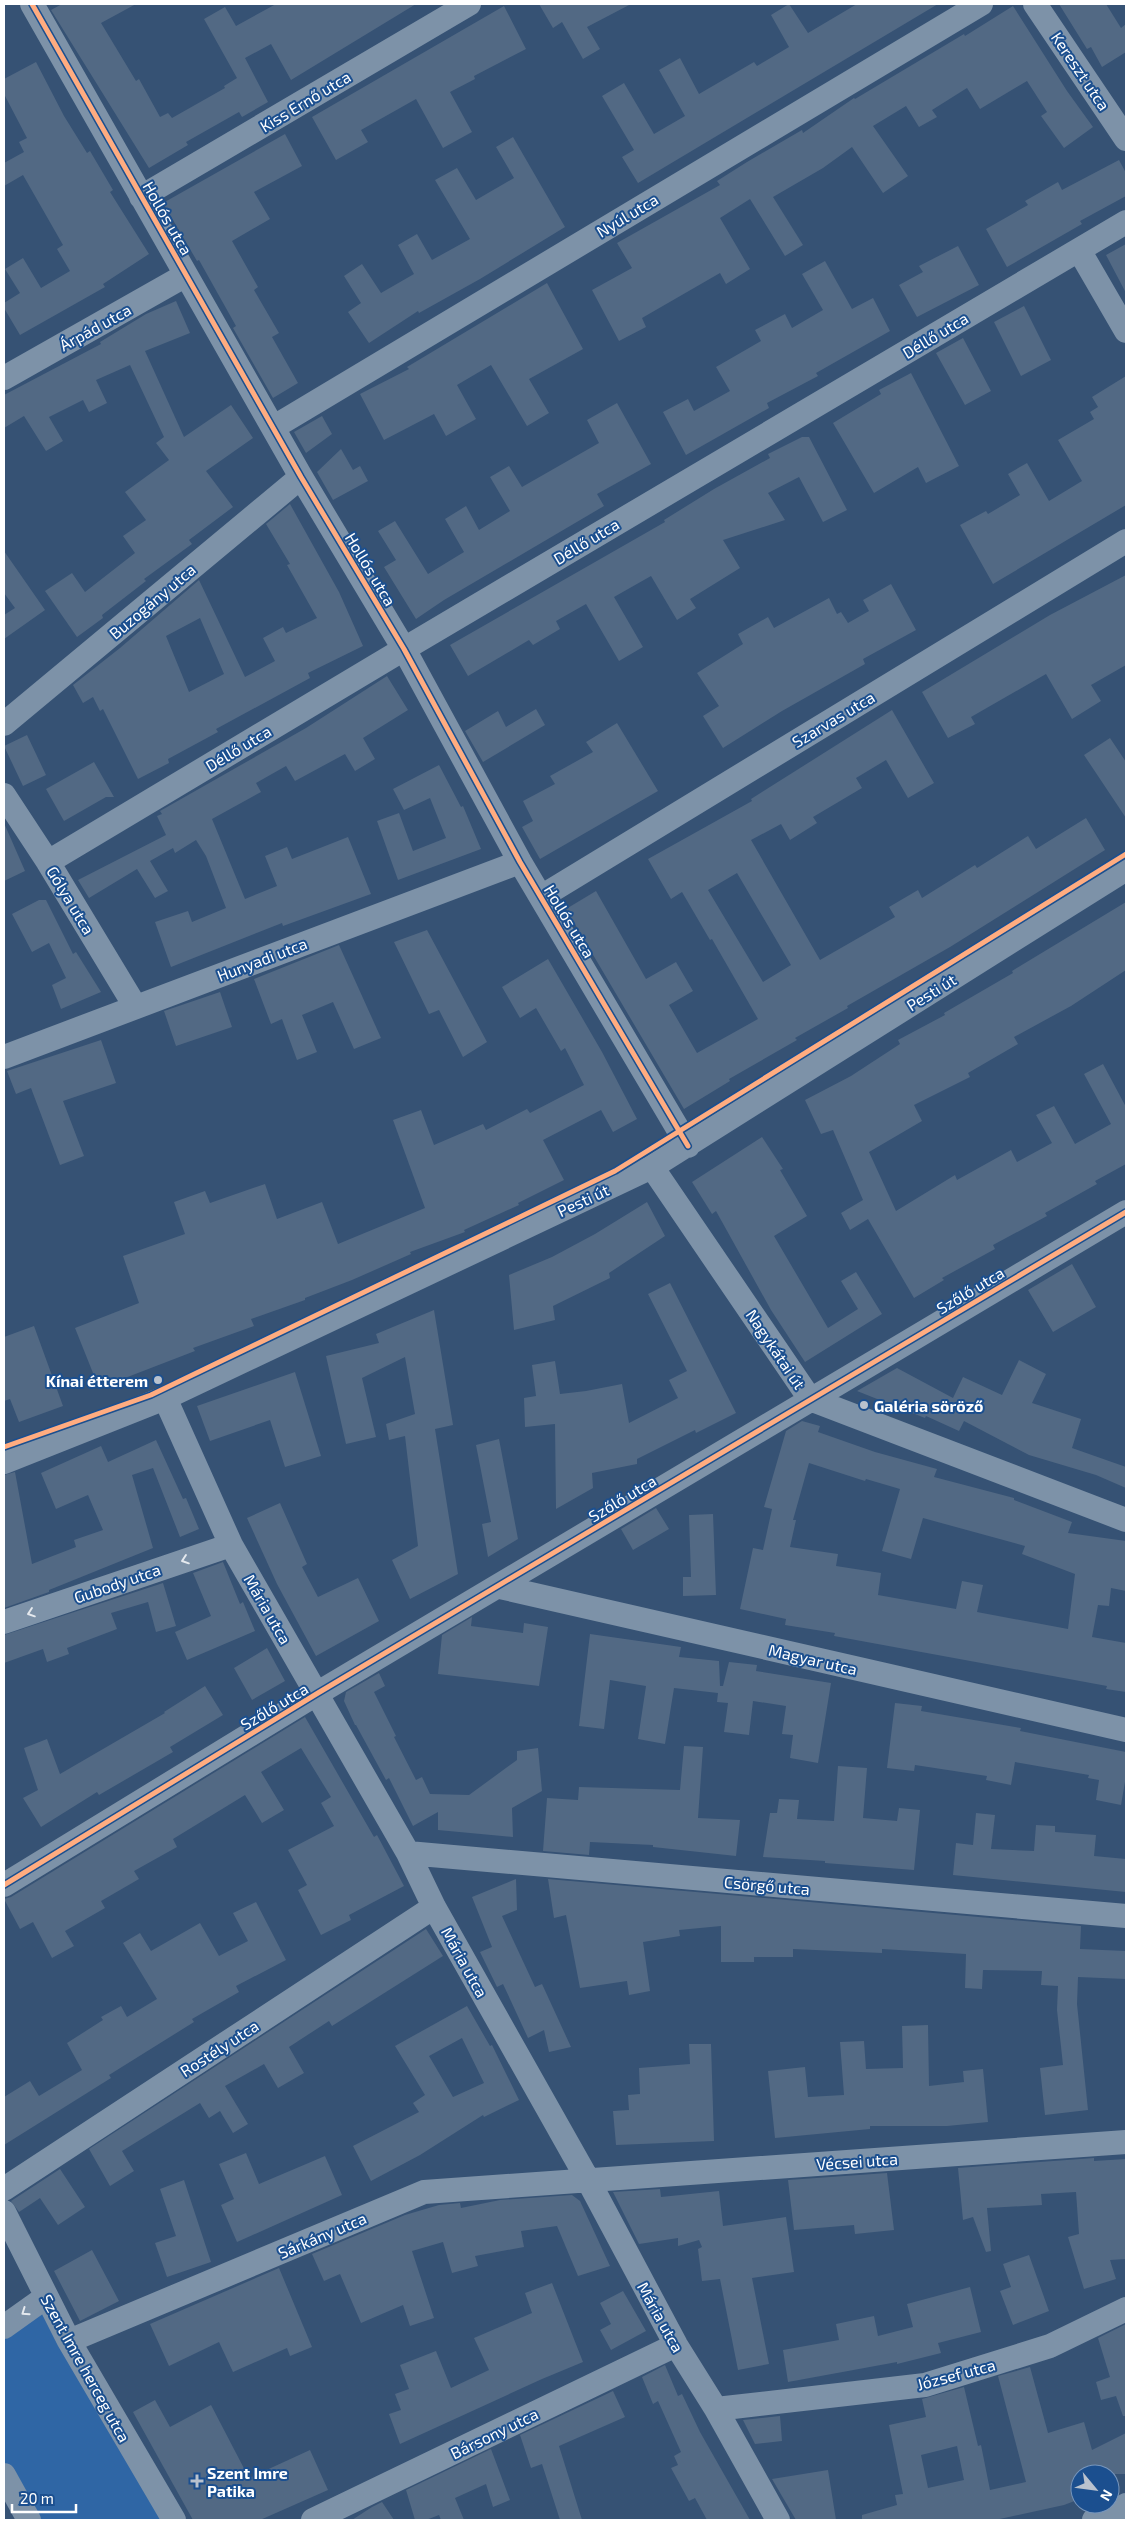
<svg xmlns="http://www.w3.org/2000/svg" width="1130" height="2524" viewBox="0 0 1130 2524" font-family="'Exo 2',sans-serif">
	<rect width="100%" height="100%" fill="#365274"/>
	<!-- green -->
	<path fill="#2f66a5" d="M46 2297 174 2520H29L4 2475V2327Z"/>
	<!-- building -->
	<path fill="#526984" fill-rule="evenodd" d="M62 4H136L101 23 136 81 139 79 160 117 168 113 172 118 225 88 224 86 237 78 204 19 225 7 236 26 276 4H416L291 80 271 44 245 58 268 102 242 117 239 112 186 142 188 145 149 168 51 10Z
		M539 4H631L587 27 600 49 583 59 562 22 553 28Z
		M789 4 808 33 857 4H938L638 183 622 157 634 150 602 96 624 83 654 134 685 116 659 70 680 58 699 94 754 62 757 66 789 47 771 15Z
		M1059 4H1106L1121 28 1126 24V52L1102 67 1091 47 1087 49Z
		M504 6 526 49 474 76 475 79 450 92 472 132 443 148 416 99 361 130 368 142 336 160 312 117Z
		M1013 6 1067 91 1093 127 1064 148 1041 116 1047 112 1027 81 980 109 967 88 932 110 937 117 919 127 906 106 873 126 908 176 883 193 852 147 823 168 773 197 803 245 785 256 750 199 720 218 750 269 726 284 720 273 642 318 646 327 619 341 592 290 632 268 617 243 720 185 717 181 747 162 802 130 803 133 854 98 855 99 964 34 965 36Z
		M36 62 64 116 87 153 90 151 113 190 110 192 149 254 103 284 105 287 20 335 4 308V303L20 293 5 269 23 258 41 288 70 271 57 249 63 245 23 175 4 186V163L24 152 19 142 27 138 4 94V79Z
		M285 134 302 166 254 192 270 219 232 241 258 287 254 290 279 333 272 337 298 383 273 398 233 328 236 326 199 260 197 261 163 203Z
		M513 137 565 227 480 279 419 313 418 311 369 343 348 312 361 303 344 276 362 264 381 293 414 274 398 245 417 234 432 260 470 239 435 180 457 168 476 200 514 178 496 147Z
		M1119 160 1126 173V196L1080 221 1082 224 1007 267 986 229 1028 205 1025 201 1058 182 1062 190Z
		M1126 244V293L1106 255Z
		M958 246 979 285 917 317 899 285 923 272 919 266Z
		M825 261 852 309 873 298 890 331 816 373 818 376 767 403 769 408 686 455 663 412 688 399 694 411 730 391 716 367 761 341 755 330 785 314 792 328 823 310 802 274Z
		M547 283 583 349 529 379 549 413 527 426 491 365 457 385 476 419 446 436 434 414 384 440 360 394 409 369 407 367Z
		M176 301 190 333 145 351 184 437 231 405 253 438 206 471 233 507 189 540 192 544 144 579 146 581 102 615 103 618 77 637 45 591 72 573 85 592 135 553 123 536 146 520 125 492 169 460 156 443 164 437 130 365 96 380 107 403 89 412 83 400 49 417 63 441 46 451 24 416 4 428V395L101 344 100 342 146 314Z
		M1024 306 1051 360 1021 376 994 322Z
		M963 338 991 391 965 405 936 353Z
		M911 373 959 466 926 483 918 467 874 493 833 423 881 394 879 390Z
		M1126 376V505L993 584 960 525 986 511 988 514 1020 495 1008 474 1027 463 1049 501 1082 481 1058 440 1094 419 1090 412 1098 407 1092 397Z
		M617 403 651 464 597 494 604 506 444 600 416 619 384 567 396 560 378 531 395 521 428 574 464 552 445 519 466 506 479 530 510 511 490 477 509 466 522 487 599 443 587 420Z
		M322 416 332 434 306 453 294 432Z
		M802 437H809L847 510 823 522 799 477 768 493 785 520 723 540 740 568 690 599 696 608 677 620 651 576 614 597 643 647 619 661 586 604 556 621 560 629 533 645 529 640 468 676 450 645 665 522 664 520 714 489 770 458 768 454Z
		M341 449 353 470 360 466 368 481 333 500 317 472Z
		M290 504 339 592 363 646 308 673 310 678 216 729 218 732 168 759 169 763 138 779 103 709 100 711 93 697 83 703 73 685 120 648 199 580 245 677 275 661 263 638 283 627 286 633 317 618 287 565 290 564 266 524ZM200 618 224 674 189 692 166 636Z
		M4 551 45 610 4 639V615L15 608 4 593Z
		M1126 575V665L1091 685 1101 701 1072 719 1046 674 971 717 975 724 948 738 922 692 1050 615Z
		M891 584 916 630 863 659 865 664 782 711 723 748 703 716 719 706 697 673 743 644 738 634 768 617 774 628 829 598 837 614 841 612 848 623 869 611 863 600Z
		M387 676 408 710 363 738 375 759 355 771 345 754 295 781 286 766 256 783 261 792 212 819 245 899 277 886 265 856 287 847 292 859 348 837 371 894 283 926 282 923 171 967 155 922 188 911 192 922 226 908 206 856 196 840 175 853 173 848 150 861 168 891 155 898 137 869 89 898 78 880 166 835 157 816 162 814 160 811 306 728Z
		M536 709 545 725 483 762 465 731 498 711 506 727Z
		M892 710 934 783 908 798 886 760 856 778 862 788 813 817 817 823 790 840 781 824 751 840 820 960 895 917 889 907 918 890 922 898 975 865 977 868 1028 836 1036 849 1086 818 1105 850 950 947 847 1006 848 1008 795 1038 797 1040 729 1079 730 1081 684 1109 566 909 596 891 646 979 676 962 693 991 669 1005 697 1053 758 1019 712 939 710 940 682 892 671 899 648 859 752 801 751 799ZM737 873 791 965 763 982 708 890Z
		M617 723 658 791 540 859 522 827 533 821 523 801 555 784 550 776 593 752 586 742Z
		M27 735 46 775 23 786 4 746Z
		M1110 738 1126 762V818L1084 755Z
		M94 762 114 797H106L64 821 46 789Z
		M439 765 461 807 463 806 481 849 398 880 377 821 399 813 413 851 446 838 430 798 404 810 393 789Z
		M4 823 25 871 4 881Z
		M39 900H46L73 954 76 952 101 992 61 1009 52 985 66 978 49 943 32 952 12 914Z
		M1126 902V970L1071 1006 1014 1037 1018 1044 968 1073 970 1077 914 1105 922 1121 869 1152 896 1211 955 1175 957 1180 1011 1150 1017 1162 1052 1143 1036 1115 1054 1106 1075 1144 1111 1124 1084 1074 1103 1064 1126 1107V1164L1095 1181 1097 1184 1045 1213 1047 1216 993 1245 995 1249 942 1278 944 1280 914 1298 868 1219 850 1230 841 1213 863 1200 833 1130 821 1134 805 1100 851 1076 900 1044 898 1040 945 1015 944 1013 1013 973 1012 971Z
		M427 930 487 1042 463 1057 439 1010 429 1014 394 942Z
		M339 945 381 1038 354 1049 333 1002 302 1015 317 1052 297 1060 282 1019 271 1024 254 979Z
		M548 959 602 1052 637 1119 613 1132 601 1110 543 1140 564 1180 518 1203 519 1205 464 1230 465 1232 410 1252 411 1254 352 1280 305 1298V1300L251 1319 254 1326 193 1348 195 1351 99 1388 75 1328 139 1303 123 1256 185 1234 174 1202 205 1191 210 1203 265 1184 277 1219 322 1202 338 1244 425 1208 393 1120 421 1110 434 1145 483 1124 486 1130 527 1109 530 1113 584 1085 565 1048 561 1051 536 1008 520 1018 502 987Z
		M220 992 232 1027 176 1046 164 1011Z
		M101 1040 116 1083 63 1101 84 1156 60 1165 31 1088 16 1094 7 1071Z
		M762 1137 783 1169 780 1170 807 1216 774 1236 828 1328 858 1309 841 1281 856 1272 882 1314 805 1362 771 1310 716 1211 712 1214 692 1182Z
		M647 1202 665 1236 609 1273 610 1278 553 1306 555 1320 514 1330 509 1275 552 1257 595 1234Z
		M1072 1264 1096 1307 1053 1332 1028 1290Z
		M670 1283 736 1413 696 1433 695 1430 637 1459V1464L592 1473 593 1488 556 1509 555 1424 525 1427 524 1398 536 1396 532 1365 555 1361 560 1394 586 1391 622 1384 629 1423 678 1398 669 1380 687 1371 648 1294Z
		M434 1310 453 1425 435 1429 458 1574 410 1599 392 1560 418 1546 405 1436 389 1440 386 1424 415 1414 405 1357 362 1378 376 1437 346 1444 326 1356 379 1343 376 1334Z
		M34 1326 63 1406 19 1422 10 1399 4 1401V1337Z
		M1019 1360 1046 1374 1032 1403 1081 1419 1072 1448 1126 1467V1488L1096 1475 1029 1455 964 1421 959 1431 926 1416 925 1418 857 1391 897 1368 953 1398 963 1377 1002 1395Z
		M295 1372 321 1456 285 1467 270 1420 210 1441 197 1406Z
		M802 1421 820 1426 818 1432 875 1452 937 1469 934 1477 1014 1498V1500L1072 1522 1068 1533 1126 1541V1591L1111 1588 1109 1606 1098 1605 1092 1637 1126 1643V1692L1106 1689 1107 1686 834 1636 835 1633 785 1625 786 1619 740 1609 753 1548 763 1550 772 1509 764 1507 786 1431ZM809 1463 865 1481 866 1479 900 1489 882 1551 911 1559 923 1518 1025 1546 1022 1554 1075 1574 1068 1629 977 1612 983 1585 962 1581 956 1609 878 1595 881 1573 836 1566 838 1554 790 1547 796 1520H793Z
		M499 1439 518 1539 488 1557 482 1524 491 1522 476 1445Z
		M156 1440 183 1499 186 1498 199 1529 180 1537 153 1468 132 1475 153 1548 49 1590V1592L4 1608V1475L15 1472 32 1564 76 1547 74 1540 103 1530 88 1495 56 1509 41 1473 101 1446 108 1462Z
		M280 1503 307 1564 302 1567 318 1597 358 1578 379 1621 316 1656 277 1584 247 1518Z
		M656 1508 669 1529 633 1550 621 1529Z
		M713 1514 716 1595 683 1596V1577H691L689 1515Z
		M223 1562 240 1604 243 1602 255 1631 187 1660 175 1632 211 1616 193 1573Z
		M163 1583 176 1626 156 1632 148 1602 111 1613 117 1629 67 1648 69 1654 47 1662 43 1649 4 1663V1635Z
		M472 1617 471 1626 523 1633 524 1623 548 1627 539 1686 438 1674 442 1635Z
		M590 1634 681 1647 679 1657 719 1661 720 1686H723L729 1662 757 1665 756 1671 831 1683 818 1763 790 1758 793 1735 782 1734 786 1706 753 1701 749 1735 724 1732 728 1703 717 1702 718 1693 674 1688 665 1744 638 1739 646 1686 610 1680 604 1729 579 1726Z
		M267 1648 285 1681 252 1700 234 1668Z
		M379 1673 385 1686 374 1692 396 1736 394 1737 416 1780 422 1777 430 1794 469 1795 517 1760V1751L538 1748 542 1791 512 1808 513 1837 438 1830V1812L413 1826 389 1778 386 1780 356 1725H355L344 1701 346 1692Z
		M205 1686 223 1715 170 1747 173 1752 99 1795 97 1792 41 1827 23 1798 38 1790 24 1748 47 1739 60 1774 165 1713 164 1712Z
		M895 1703 922 1706 921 1711 1021 1728 1020 1731 1126 1752V1776L1121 1805 1096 1800 1099 1780 1088 1778 1089 1775 1015 1762 1011 1785 986 1780 987 1776 915 1765 914 1771 887 1768Z
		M305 1717 374 1837 377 1835 404 1886 349 1915 351 1920 321 1935 298 1890 307 1885 288 1850 334 1826 321 1803 331 1797 301 1748 261 1772 284 1810 262 1823 245 1795 173 1839 177 1847 134 1871 139 1879 101 1901 105 1908 65 1931 74 1946 52 1958 33 1922 20 1929 4 1899 11 1897Z
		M684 1746 703 1747 698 1818 740 1820 736 1856 653 1847V1845L590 1842 589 1855 543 1851 547 1798 578 1800 579 1787 680 1790Z
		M838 1766 867 1768 863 1818 897 1821 899 1808 920 1810 914 1870 825 1863V1861L763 1857 770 1813H777L779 1799 799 1800 797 1819 834 1821Z
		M976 1813 995 1815 991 1849 1034 1851 1036 1825 1055 1826V1832L1096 1835 1094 1856 1126 1859V1892L953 1875 956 1843 973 1845Z
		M516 1879 517 1910 502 1916 535 1987 542 1984 571 2047 549 2052 544 2030 528 2038 503 1984 497 1987 480 1952 492 1947 472 1897Z
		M548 1879 1081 1926 1080 1949 1126 1951V1979L1078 1977 1077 2004 1088 2110 1045 2115 1040 2068 1063 2065 1057 2010 1058 1986 1041 1985 1042 1971 983 1970 982 1989 965 1988 966 1954 882 1949V1953L793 1949V1957H754V1962H721V1926L679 1930 680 1936 643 1942 650 1991 629 1995 627 1981 580 1988 566 1915 554 1918Z
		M256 1902 286 1960 236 1986 239 1992 192 2019 194 2022 109 2075 111 2078 4 2145V2097L30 2081 39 2096 82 2070 67 2043 103 2020 101 2017 121 2006 127 2017 157 1999 123 1943 140 1933 151 1951 200 1923 219 1956 248 1941 233 1913Z
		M426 1929 443 1956 332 2026 329 2021 289 2047 304 2073 278 2088 264 2064 225 2086 248 2124 233 2133 220 2111 209 2118 200 2103 122 2151 134 2171 110 2186 89 2149Z
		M467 2006 490 2046 492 2045 519 2100 484 2117 483 2115 420 2155 371 2181 353 2146 419 2112 413 2103 425 2095 395 2046ZM462 2038 484 2083 453 2097 429 2056Z
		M928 2025 929 2086 964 2082 963 2071 983 2069 988 2122 947 2126H870V2129L775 2138 768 2071 805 2067 808 2097 844 2095 840 2042 864 2041 866 2069 903 2068 902 2026Z
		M689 2044H711L714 2141 616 2145 613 2111 629 2110 628 2095 640 2094 639 2068 690 2064Z
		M246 2153 259 2184 325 2156 342 2195 237 2242 221 2205 234 2199 219 2164Z
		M1094 2158V2161L1126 2159V2259L1110 2260 1116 2279 1084 2289 1068 2237 1079 2234 1076 2192 1041 2194 1042 2205 987 2208 991 2251 986 2252 973 2217 963 2220 958 2168Z
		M60 2169 85 2207 58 2225 40 2198 19 2212 11 2201Z
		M887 2173 894 2230 855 2234 854 2225 794 2230 788 2180Z
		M184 2180 211 2262 167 2277 155 2243 176 2236 160 2189Z
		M660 2189 661 2197 719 2191 723 2226 786 2217 794 2272 752 2278 769 2364 738 2370 720 2279 702 2281 698 2249 702 2247 699 2240 678 2246V2238L639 2244 613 2192Z
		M572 2195 580 2201 610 2266 578 2276 557 2226 521 2231 524 2247 475 2256 478 2266 452 2273 443 2242 412 2251 434 2318 410 2326 403 2305 361 2323 340 2274 324 2281 312 2254 405 2215 439 2205 460 2203 461 2208 500 2200Z
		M92 2250 119 2301 80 2321 54 2271Z
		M1029 2255 1049 2311 1013 2325 1000 2291 1011 2287 1003 2264Z
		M279 2268 312 2347 290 2356 287 2348 233 2372 219 2342 169 2366 150 2324Z
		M552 2283 583 2362 542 2379 400 2444 389 2414 401 2410 395 2394 409 2389 400 2365 436 2351 451 2388 489 2370 474 2338 532 2313 525 2293Z
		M970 2287 981 2332 938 2343 941 2353 897 2364V2362L788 2382 783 2350 839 2340 836 2324 874 2316 878 2336 913 2327 907 2304Z
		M623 2291 646 2331 611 2350 600 2330 611 2324 600 2303Z
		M1126 2324V2416H1123L1116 2396 1101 2400 1096 2382 1110 2377 1098 2338Z
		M665 2365 678 2396 682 2394 700 2432 750 2520H707L695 2498 689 2501 671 2468 678 2465 674 2456 681 2452 658 2401 653 2404 642 2377Z
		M1030 2367 1048 2433 1084 2422 1092 2450 1126 2433V2474H1080V2499L1064 2505 995 2520H862V2515L897 2505 895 2495 903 2494 889 2425 926 2417 922 2399 964 2387 978 2446 981 2445 990 2490 1026 2482 998 2376ZM957 2446 964 2480 928 2488 921 2455Z
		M613 2391 625 2417 559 2446 582 2520H560L542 2464 531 2468 520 2435Z
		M155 2400 170 2427 211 2405 249 2478 310 2450 328 2490 260 2520H193L133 2412Z
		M780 2416 782 2441 755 2444 743 2420Z
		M491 2449 510 2500 493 2507 486 2484 455 2498 464 2520H441L439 2515 426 2520H415L406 2490Z
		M828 2470 836 2520H796L772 2479Z
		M382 2502 394 2520H352L372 2507Z"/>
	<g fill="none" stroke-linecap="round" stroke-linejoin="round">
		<!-- street -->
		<path stroke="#7d92a8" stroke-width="24" d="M32 4 301 477 404 649 520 862 688 1146
			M1035 4 1126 139
			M141 197 469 4
			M1079 250 1126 331
			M4 378 186 275
			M274 427 981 4
			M4 724 301 477
			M4 795 48 862 135 1006
			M48 862 404 649 1126 222
			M541 897 1126 541
			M4 1057 520 862
			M652 1167 810 1399 1126 1520
			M165 1398 231 1545 408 1853 434 1907 588 2180 676 2345 716 2409 778 2520
			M4 1462 165 1398 652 1167 1126 869
			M500 1587 1126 1730
			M4 1622 231 1545
			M408 1853 1126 1916
			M4 1885 318 1693 1126 1212
			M4 2189 434 1907
			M4 2212 69 2341 174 2520
			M4 2327 46 2297
			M69 2341 424 2192 1126 2142
			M716 2409 925 2385 1050 2346 1126 2309
			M4 2475 29 2520
			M313 2520 676 2345
			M1094 2520 1102 2518 1126 2505"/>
		<defs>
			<path id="cycleway" d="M32 4 301 477 404 649 520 862 688 1146
				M4 1447 151 1395 615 1171 1126 854
				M4 1885 318 1693 1126 1212"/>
		</defs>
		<!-- cycleway casing -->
		<use href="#cycleway" stroke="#1b4f8f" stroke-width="8"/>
		<!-- cycleway -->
		<use href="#cycleway" stroke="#ffac80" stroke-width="5"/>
	</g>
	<!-- one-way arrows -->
	<defs><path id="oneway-chevron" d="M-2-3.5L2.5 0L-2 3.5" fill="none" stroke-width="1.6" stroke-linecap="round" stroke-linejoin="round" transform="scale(1.25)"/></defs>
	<g stroke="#e5e9ee">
		<use href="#oneway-chevron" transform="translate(185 1560) rotate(161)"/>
		<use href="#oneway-chevron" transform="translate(31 1613) rotate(161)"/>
		<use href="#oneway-chevron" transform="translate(25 2312) rotate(145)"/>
	</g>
	<!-- markers -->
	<g fill="#b9c2ce" stroke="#1b4f8f" stroke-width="2">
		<circle cx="158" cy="1380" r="5"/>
		<circle cx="864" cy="1405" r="5"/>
		<path d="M194.5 2473.5h5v5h5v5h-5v5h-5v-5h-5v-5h5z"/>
	</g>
	<g text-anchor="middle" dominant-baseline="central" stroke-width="4" stroke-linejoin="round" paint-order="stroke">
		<!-- street labels -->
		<g font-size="16" fill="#fff" stroke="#1b4f8f">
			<text transform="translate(1081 71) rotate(56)">Kereszt utca</text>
			<text transform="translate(305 101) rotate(-31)">Kiss Ernő utca</text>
			<text transform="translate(627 215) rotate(-31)">Nyúl utca</text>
			<text transform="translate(168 218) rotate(60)">Hollós utca</text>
			<text transform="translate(95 327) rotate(-29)">Árpád utca</text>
			<text transform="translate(935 335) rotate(-31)">Déllő utca</text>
			<text transform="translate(586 541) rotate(-31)">Déllő utca</text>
			<text transform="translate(371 569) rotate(59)">Hollós utca</text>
			<text transform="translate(152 601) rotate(-40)">Buzogány utca</text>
			<text transform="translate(833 719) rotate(-31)">Szarvas utca</text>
			<text transform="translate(238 748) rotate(-31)">Déllő utca</text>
			<text transform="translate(71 900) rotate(59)">Gólya utca</text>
			<text transform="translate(570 921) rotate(59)">Hollós utca</text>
			<text transform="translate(262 959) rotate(-21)">Hunyadi utca</text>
			<text transform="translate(931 992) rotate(-32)">Pesti út</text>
			<text transform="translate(583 1200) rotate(-25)">Pesti út</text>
			<text transform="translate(970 1290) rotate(-31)">Szőlő utca</text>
			<text transform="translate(776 1349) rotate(56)">Nagykátai út</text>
			<text transform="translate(622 1498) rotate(-31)">Szőlő utca</text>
			<text transform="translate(117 1583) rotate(-19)">Gubody utca</text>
			<text transform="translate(268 1609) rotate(60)">Mária utca</text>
			<text transform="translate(813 1659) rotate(13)">Magyar utca</text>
			<text transform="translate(274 1706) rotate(-31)">Szőlő utca</text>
			<text transform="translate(767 1885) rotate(5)">Csörgő utca</text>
			<text transform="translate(465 1962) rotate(61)">Mária utca</text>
			<text transform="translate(219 2048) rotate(-33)">Rostély utca</text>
			<text transform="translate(857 2161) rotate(-4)">Vécsei utca</text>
			<text transform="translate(322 2235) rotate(-23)">Sárkány utca</text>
			<text transform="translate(661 2317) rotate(61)">Mária utca</text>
			<text transform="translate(86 2368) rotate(61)">Szent Imre herceg utca</text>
			<text transform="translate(956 2374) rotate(-15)">József utca</text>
			<text transform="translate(494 2433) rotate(-26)">Bársony utca</text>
		</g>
		<!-- poi labels -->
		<g font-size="16" font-weight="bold" fill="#fff" stroke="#1b4f8f" text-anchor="start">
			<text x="148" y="1380" text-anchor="end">Kínai étterem</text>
			<text x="874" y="1405">Galéria söröző</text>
			<text x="207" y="2472">Szent Imre<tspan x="207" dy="18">Patika</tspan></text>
		</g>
	</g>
	<!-- border -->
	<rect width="1130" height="2524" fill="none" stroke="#ffffff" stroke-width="10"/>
	<!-- north arrow -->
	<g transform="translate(1095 2489) rotate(119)"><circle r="24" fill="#1b4f8f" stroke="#7695bc"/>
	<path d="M0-4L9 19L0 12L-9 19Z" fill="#b9c2ce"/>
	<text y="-8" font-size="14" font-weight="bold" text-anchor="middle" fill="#ffffff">N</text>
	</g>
	<!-- scale -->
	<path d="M12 2504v8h64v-8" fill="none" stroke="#ffffff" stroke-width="2.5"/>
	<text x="20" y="2504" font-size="15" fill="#ffffff" stroke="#1b4f8f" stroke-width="4" paint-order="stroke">20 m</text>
</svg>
